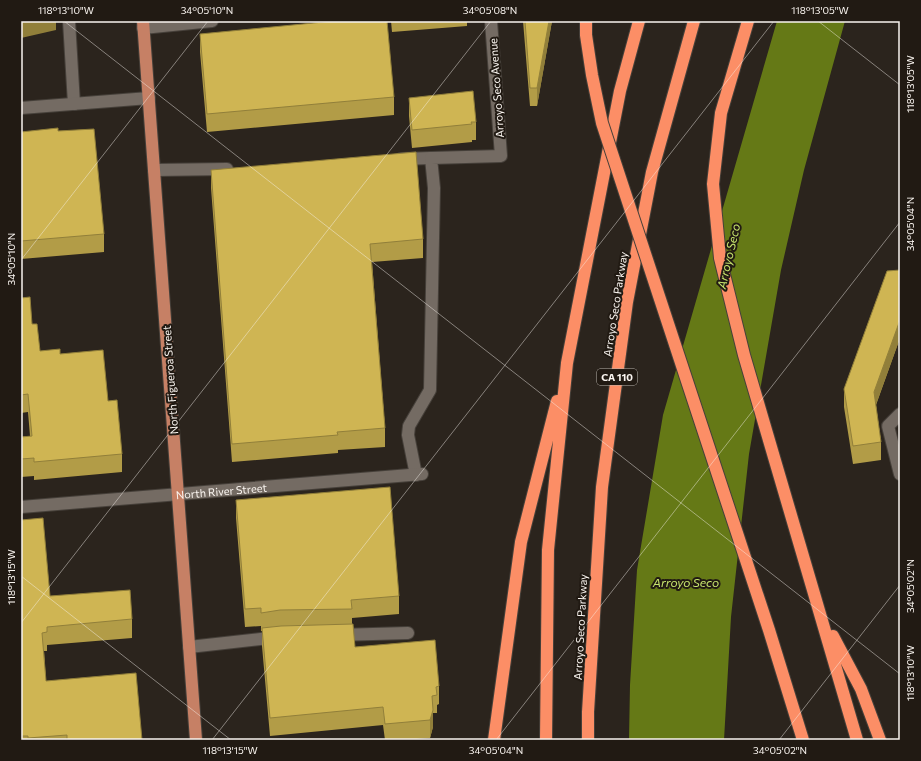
<svg xmlns="http://www.w3.org/2000/svg" width="921" height="761" viewBox="0 0 921 761" font-family="Commissioner,sans-serif">
	<rect width="100%" height="100%" fill="#2b241d"/>
	<!-- water -->
	<path fill="#657916" d="M777 21H845L804 170 781 270 749 454 731 617 724 740H629L630 685 637 570 663 415Z"/>
	<g fill="none" stroke-linecap="round" stroke-linejoin="round">
		<defs>
			<g id="minor">
				<path d="M69 21 74 104"/>
				<path d="M143 28 212 21"/>
				<path d="M21 108 149 98"/>
				<path d="M401 159 431 158"/>
				<path d="M154 170 227 169"/>
				<path d="M900 414 888 426 900 474"/>
				<path d="M416 475 408 435 409 426 430 390 434 188 431 158 501 156 491 21"/>
				<path id="s1" d="M21 507 422 474"/>
				<path d="M338 635 408 633"/>
				<path d="M189 647 278 637"/>
			</g>
			<path id="major" d="M143 21 196 740"/>
			<path id="highway" d="M586 21V35
				M748 21 721 113 713 184 720 258 744 355 857 740
				M833 636 861 689 880 740
				M494 740 521 542 557 401
				M546 740 548 550 567 363 620 91 639 21
				M588 740V712L602 487 627 302 652 172 694 21"/>
		</defs>
		<!-- minor casing -->
		<use href="#minor" stroke="#46403a" stroke-width="14"/>
		<!-- major casing -->
		<use href="#major" stroke="#46403a" stroke-width="14"/>
		<!-- highway casing -->
		<use href="#highway" stroke="#46403a" stroke-width="14"/>
		<!-- minor -->
		<use href="#minor" stroke="#746b63" stroke-width="12"/>
		<!-- major -->
		<use href="#major" stroke="#c68065" stroke-width="12"/>
		<!-- highway -->
		<use href="#highway" stroke="#fc8e66" stroke-width="12"/>
		<defs>
			<path id="highway-bridge" d="M586 35 592 75 602 123 769 630 803 740"/>
		</defs>
		<!-- highway-bridge casing -->
		<use href="#highway-bridge" stroke="#46403a" stroke-width="14" stroke-linecap="butt"/>
		<!-- highway-bridge -->
		<use href="#highway-bridge" stroke="#fc8e66" stroke-width="12"/>
	</g>
	<!-- wall -->
	<path fill="#b29c47" d="M391 21H467V26L392 32Z
		M523 21H552L537 106H530Z
		M200 34 394 97V115L207 132 200 52Z
		M409 98 476 122V140H472V142L412 148 409 116Z
		M58 131 104 234V252L21 259V132Z
		M211 170 423 239V258L372 262 385 428V447L338 450V453L232 462 211 188Z
		M900 270V338L876 405 881 442V460L853 464 844 407V389Z
		M21 298 32 324 40 351 60 354 108 401 122 454V472L34 480V476L21 477V437L30 436 28 412 21 413Z
		M236 500 399 596V614L352 618V624L355 647 439 686V704L437 705V713H433V727L430 738 403 740H385L383 725 270 736 262 646V631H261V626L245 627 236 518Z
		M21 520 50 596 132 619V638L47 645V651H44L46 681 142 740H21Z"/>
	<!-- shaded-wall -->
	<path fill="#917f3a" d="M21 21H56V30L21 38Z
		M549 21H552L537 106V88Z
		M900 320V338L874 410V392Z
		M433 710V727L430 738V720Z"/>
	<!-- building -->
	<path fill="#cfb553" stroke="#917f3a" d="M334 21H387L394 97 207 114 200 34Z
		M525 21H549L537 88H530Z
		M473 91 476 122H471L472 124 412 130 409 98Z
		M58 128V131L94 129 104 234 21 241V132Z
		M416 152 423 239 370 244 385 428 337 432 338 435 232 444 211 170Z
		M900 270V320L874 392 881 442 853 446 844 389 887 271Z
		M30 297 32 324H37L40 351 60 349V354L103 350 108 401 117 400 122 454 34 462V458L21 459V437L32 436 28 394 21 395V298Z
		M390 487 399 596 351 600 352 609 280 610 261 613V608L245 609 236 500Z
		M43 518 50 596 130 590 132 619 47 627V632L42 633 46 681 136 673 142 740H67V735L28 738V736H21V520Z
		M353 624 355 647 435 640 439 686 436 687 437 695 432 696 433 710 430 720 385 724 383 707 270 718 262 628 281 626Z"/>
	<!-- ticks -->
	<path fill="none" stroke="#f9f4ef" stroke-width="1" stroke-opacity="0.45" d="M64 21 900 674M818 21 900 85M21 260 208 21M21 576 231 740M21 623 491 21M212 740 774 21M496 740 900 222M779 740 900 585"/>
	<g text-anchor="middle" dominant-baseline="central" stroke-width="4" stroke-linejoin="round" paint-order="stroke">
		<!-- shield labels -->
		<rect fill="#211a13" stroke="#b8b3ad" stroke-width="1" x="597" y="369" width="40" height="16" rx="3"/>
		<g font-size="10" font-weight="bold" fill="#f9f4ef">
			<text x="617" y="377">CA 110</text>
		</g>
		<!-- street labels -->
		<g font-size="11" fill="#f9f4ef" stroke="#211a13">
			<text transform="translate(496 88) rotate(-94)">Arroyo Seco Avenue</text>
			<text transform="translate(615 304) rotate(-81)">Arroyo Seco Parkway</text>
			<text transform="translate(170 380) rotate(-94)">North Figueroa Street</text>
			<text stroke="none"><textPath href="#s1" startOffset="201">North River Street</textPath></text>
			<text transform="translate(580 627) rotate(-87)">Arroyo Seco Parkway</text>
		</g>
		<!-- water labels -->
		<g font-size="12" font-style="italic" fill="#c7e56d" stroke="#211a13">
			<text transform="translate(728 256) rotate(-77)">Arroyo Seco</text>
			<text x="686" y="582">Arroyo Seco</text>
		</g>
	</g>
	<!-- border -->
	<rect width="921" height="761" fill="none" stroke="#211a13" stroke-width="44"/>
	<rect x="22" y="22" width="877" height="717" fill="none" stroke="#f9f4ef" stroke-width="1.5"/>
	<g font-size="10" text-anchor="middle" fill="#f9f4ef">
		<text x="66" y="14">118°13'10"W</text>
		<text x="207" y="14">34°05'10"N</text>
		<text x="490" y="14">34°05'08"N</text>
		<text x="820" y="14">118°13'05"W</text>
		<text transform="translate(910 84) rotate(-90)" y="4">118°13'05"W</text>
		<text transform="translate(910 224) rotate(-90)" y="4">34°05'04"N</text>
		<text transform="translate(11 259) rotate(-90)" y="4">34°05'10"N</text>
		<text transform="translate(11 577) rotate(-90)" y="4">118°13'15"W</text>
		<text transform="translate(910 586) rotate(-90)" y="4">34°05'02"N</text>
		<text transform="translate(910 673) rotate(-90)" y="4">118°13'10"W</text>
		<text x="230" y="754">118°13'15"W</text>
		<text x="496" y="754">34°05'04"N</text>
		<text x="780" y="754">34°05'02"N</text>
	</g>
</svg>
